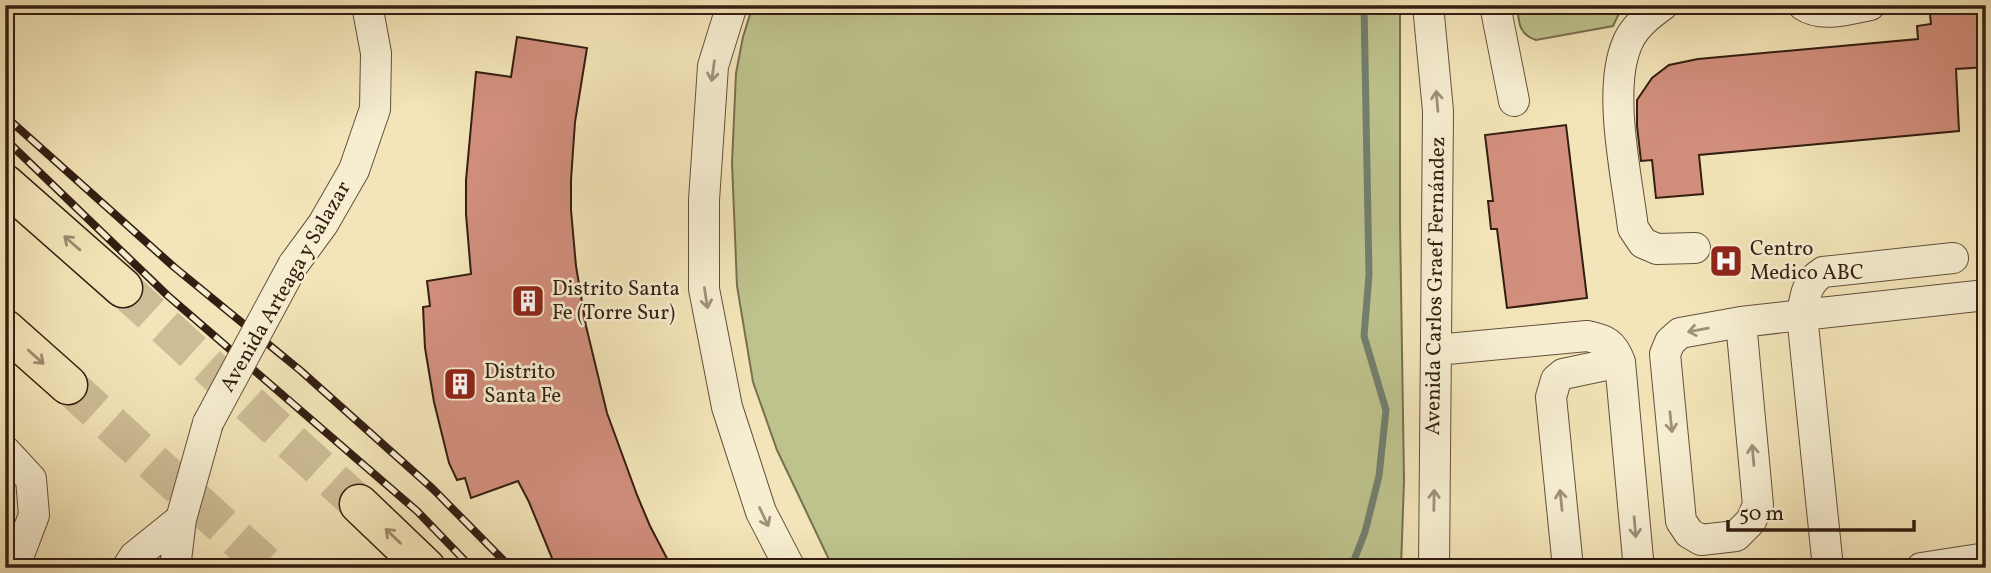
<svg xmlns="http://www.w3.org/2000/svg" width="1991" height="573" viewBox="0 0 1991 573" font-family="Vollkorn,serif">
	<rect width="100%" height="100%" fill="#f3e5b9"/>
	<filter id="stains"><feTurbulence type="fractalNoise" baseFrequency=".00286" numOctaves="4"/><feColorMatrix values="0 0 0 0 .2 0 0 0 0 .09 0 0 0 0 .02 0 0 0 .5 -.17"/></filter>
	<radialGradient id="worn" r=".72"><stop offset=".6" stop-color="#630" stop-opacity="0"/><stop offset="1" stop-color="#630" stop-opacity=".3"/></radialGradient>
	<!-- green -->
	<path fill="#bec38d" stroke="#78704f" stroke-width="2" d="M753 5H1400V222L1404 480 1401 568H833L777 450 753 382 737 286 732 163 736 73 743 37Z
		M1517 5H1623L1613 26 1536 40C1518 34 1519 22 1517 5Z"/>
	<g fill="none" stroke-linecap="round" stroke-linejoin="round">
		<!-- stream -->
		<path stroke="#727f6e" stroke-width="7" d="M1351 568 1365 532 1379 476 1386 410 1364 336 1369 275 1364 5"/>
	</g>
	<!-- building -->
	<path fill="#d28f7d" stroke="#331e11" stroke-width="2" d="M1929 5H1986V67L1956 69 1959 131 1699 155 1703 194 1656 198 1652 160 1641 161 1637 126V100L1652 78 1669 65 1698 59 1918 39 1917 26 1931 24Z
		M517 37 587 48 575 122 571 180V210L576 266 586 326 607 413 637 495 650 526 672 568H556L529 502 518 481 471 498 465 478 457 480 449 463 434 402 425 348 423 307 430 306 427 281 471 274 466 214V180L476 72 511 77Z
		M1566 125 1587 298 1507 308 1497 229H1491L1488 201H1493L1485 135Z"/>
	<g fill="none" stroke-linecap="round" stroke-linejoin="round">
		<!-- highway-tunnel -->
		<path stroke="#cdbd97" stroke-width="38" stroke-dasharray="38 19" stroke-linecap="butt" d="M123 288 359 504
			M68 385 269 568"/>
		<defs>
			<path id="minor" d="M732 5 713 66 704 200V289L727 407 761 512 790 568
				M1428 5 1438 111 1434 568
				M1495 5 1514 101
				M1663 5C1650 14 1633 28 1627 44 1607 91 1627 177 1633 228L1643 243 1657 249 1695 248
				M1803 5C1822 18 1850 9 1870 5
				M293 265 323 224 354 170 375 109 376 53 367 5
				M1741 322 1758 505 1751 521 1736 536 1701 540 1689 533 1681 521 1665 354 1670 342 1680 333 1741 322 1802 315C1805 296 1806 283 1823 272L1953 258
				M1436 350 1587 336C1606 340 1613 343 1620 362L1638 559 1635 568
				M5 451 31 479 34 515 14 568
				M127 568 134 557 181 519
				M175 568 181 519 208 423
				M1568 568 1551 397 1556 380 1563 374 1620 362
				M1828 568 1802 315 1986 295
				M1921 568 1986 558"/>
			<path id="highway" d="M5 184 123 288
				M5 329 68 385
				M359 504 426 568"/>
		</defs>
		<!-- minor casing -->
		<use href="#minor" stroke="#63503b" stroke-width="32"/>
		<!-- highway casing -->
		<use href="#highway" stroke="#331e11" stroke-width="41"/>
		<!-- minor -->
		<use href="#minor" stroke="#f7eed2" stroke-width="30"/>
		<!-- highway -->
		<use href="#highway" stroke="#f3e5b9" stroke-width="38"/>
		<defs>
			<path id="rail" d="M5 116 174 267 301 371 433 489 511 568
				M5 139 167 295 417 511 472 568"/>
		</defs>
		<!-- rail casing -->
		<use href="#rail" stroke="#331e11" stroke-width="8"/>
		<!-- rail -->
		<use href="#rail" stroke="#f7eed2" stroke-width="5" stroke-dasharray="16" stroke-linecap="butt"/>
		<defs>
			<path id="minor-bridge" d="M208 423 293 265"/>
		</defs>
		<!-- minor-bridge casing -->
		<use href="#minor-bridge" stroke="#63503b" stroke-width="32" stroke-linecap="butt"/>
		<!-- minor-bridge -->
		<use href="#minor-bridge" stroke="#f7eed2" stroke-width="30"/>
	</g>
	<!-- one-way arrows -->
	<defs><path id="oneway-shaft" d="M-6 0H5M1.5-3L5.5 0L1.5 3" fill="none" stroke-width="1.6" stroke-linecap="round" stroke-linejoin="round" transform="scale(1.75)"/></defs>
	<g stroke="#9f907b">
		<use href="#oneway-shaft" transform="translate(713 71) rotate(98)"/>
		<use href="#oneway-shaft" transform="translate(1437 101) rotate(-95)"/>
		<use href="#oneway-shaft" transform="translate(706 298) rotate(81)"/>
		<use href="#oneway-shaft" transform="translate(1698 330) rotate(170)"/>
		<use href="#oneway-shaft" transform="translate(1671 422) rotate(84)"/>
		<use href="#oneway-shaft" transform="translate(1753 455) rotate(-95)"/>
		<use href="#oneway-shaft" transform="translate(1434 500) rotate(-89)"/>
		<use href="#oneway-shaft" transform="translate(1561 500) rotate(-96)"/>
		<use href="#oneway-shaft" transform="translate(764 517) rotate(65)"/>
		<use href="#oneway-shaft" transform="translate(1635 527) rotate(85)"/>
	</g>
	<g stroke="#9d8b6d">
		<use href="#oneway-shaft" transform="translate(72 243) rotate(-139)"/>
		<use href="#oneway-shaft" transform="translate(36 357) rotate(42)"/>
		<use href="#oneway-shaft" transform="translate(393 536) rotate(-136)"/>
	</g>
	<!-- icons -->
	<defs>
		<symbol id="hospital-square" viewBox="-11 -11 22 22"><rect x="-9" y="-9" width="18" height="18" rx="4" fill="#8f2418" stroke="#f7eed2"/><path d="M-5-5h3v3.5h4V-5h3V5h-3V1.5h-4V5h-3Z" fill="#fff"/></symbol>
		<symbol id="building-square" viewBox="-11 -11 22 22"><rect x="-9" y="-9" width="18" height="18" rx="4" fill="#8f2418" stroke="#f7eed2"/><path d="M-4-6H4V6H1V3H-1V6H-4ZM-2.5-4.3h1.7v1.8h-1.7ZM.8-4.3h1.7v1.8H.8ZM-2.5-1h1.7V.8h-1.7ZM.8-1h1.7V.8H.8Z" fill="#fff"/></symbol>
	</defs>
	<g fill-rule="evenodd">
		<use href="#hospital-square" x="1707" y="242" width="38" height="38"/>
		<use href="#building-square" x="509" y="282" width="38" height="38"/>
		<use href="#building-square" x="441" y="365" width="38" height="38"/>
	</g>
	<g text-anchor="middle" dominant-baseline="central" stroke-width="5" stroke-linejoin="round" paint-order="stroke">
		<!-- poi labels -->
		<g font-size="21" fill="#331e11" stroke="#f7eed2" text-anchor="start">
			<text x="1750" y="249">Centro<tspan x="1750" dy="24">Medico ABC</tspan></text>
			<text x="552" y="289">Distrito Santa<tspan x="552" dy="24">Fe (Torre Sur)</tspan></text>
			<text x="484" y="372">Distrito<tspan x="484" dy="24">Santa Fe</tspan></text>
		</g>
		<!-- street labels -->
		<g font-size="21" fill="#331e11" stroke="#f7eed2">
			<text transform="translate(1436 286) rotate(-89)">Avenida Carlos Graef Fernández</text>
			<text transform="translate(286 287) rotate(-60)">Avenida Arteaga y Salazar</text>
		</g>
	</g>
	<!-- margin -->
	<rect width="1991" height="573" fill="none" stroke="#f3e5b9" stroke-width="28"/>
	<rect x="7" y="7" width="1977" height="559" fill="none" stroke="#331e11" stroke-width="3.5"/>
	<rect x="14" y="14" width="1963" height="545" fill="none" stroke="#331e11" stroke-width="2"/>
	<!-- scale -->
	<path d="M1728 520v10h186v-10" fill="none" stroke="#331e11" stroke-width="3.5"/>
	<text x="1739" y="520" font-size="21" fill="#331e11" stroke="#f7eed2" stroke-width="5" paint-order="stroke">50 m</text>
	<rect width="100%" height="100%" filter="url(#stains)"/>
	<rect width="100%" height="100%" fill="url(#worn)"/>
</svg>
